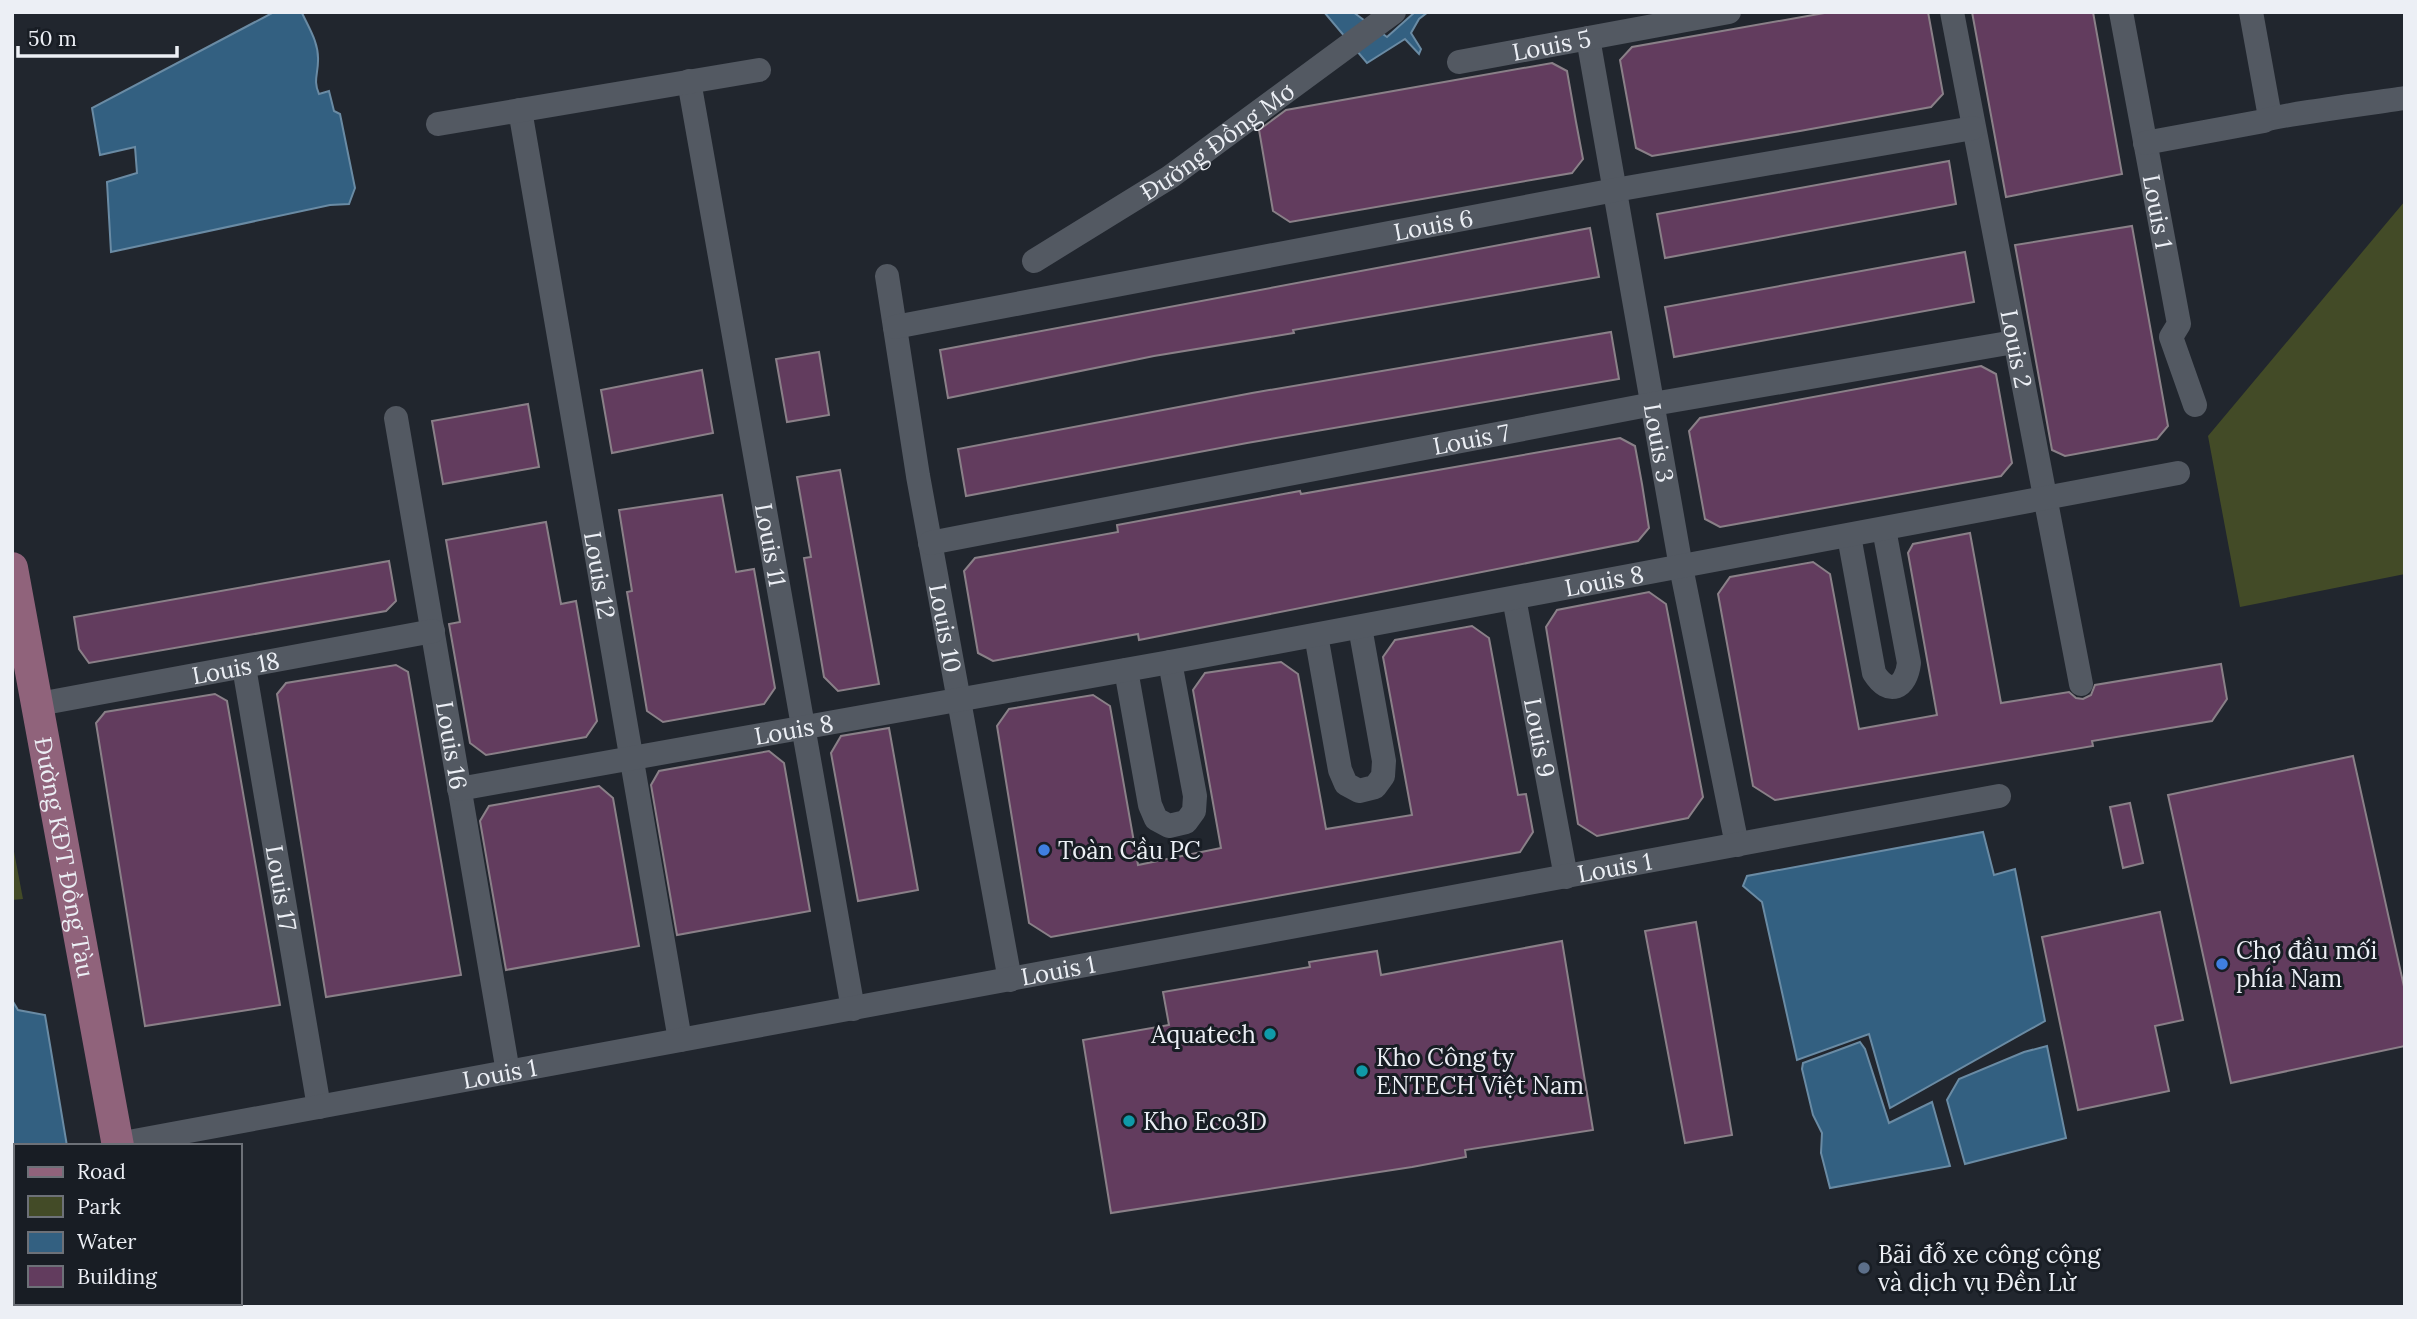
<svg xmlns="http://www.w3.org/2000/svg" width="2417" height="1319" viewBox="0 0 2417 1319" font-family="Lora,serif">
	<rect width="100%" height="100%" fill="#21262e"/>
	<!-- green -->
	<path fill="#434b27" d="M2405 201V574L2240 607 2208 436Z
		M12 841 23 899 12 900Z"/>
	<!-- water -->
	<path fill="#336081" stroke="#6a8ba4" stroke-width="2" d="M274 12 302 13C309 28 319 43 318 61 318 74 313 81 319 94L329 91 334 111 340 114 355 188 349 204 330 205 111 252 107 182 137 173 135 147 100 155 92 108Z
		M1324 12H1353L1387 37 1415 12H1428L1419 19 1411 33 1421 49 1419 54 1405 39 1367 63Z
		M1983 832 1994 875 2015 869 2045 1021 1890 1108 1869 1034 1797 1060 1762 902 1743 886 1747 876Z
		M12 1000 18 1010 45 1015 67 1146H16V1303H94L95 1307H12Z
		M1860 1042 1865 1049 1889 1123 1932 1102 1950 1166 1830 1188 1821 1153 1822 1133 1813 1115 1802 1069 1803 1063Z
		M2047 1046 2066 1138 1965 1164 1947 1100 1959 1079 2024 1052Z"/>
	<!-- building -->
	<path fill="#623c5e" stroke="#8a8088" stroke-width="2" d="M1830 12H1928L1943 94 1931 107 1800 131 1652 156 1636 148 1620 60 1632 47Z
		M1972 12H2093L2122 174 2006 197Z
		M1552 63 1567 71 1576 122 1583 159 1572 173 1290 222 1273 211 1259 130 1286 110Z
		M1949 161 1956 204 1665 258 1657 214Z
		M2132 226 2168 426 2157 439 2065 456 2052 450 2015 245Z
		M1590 228 1599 277 1293 330 1294 333 1154 356 948 398 940 350Z
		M1965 252 1974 302 1674 357 1665 307Z
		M1611 332 1619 379 1247 443 966 496 958 449 1252 393Z
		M819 352 829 415 787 422 776 359Z
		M1981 366 1996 374 2012 463 2001 476 1720 527 1705 519 1689 431 1700 418Z
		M702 370 713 433 612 453 601 390Z
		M528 404 539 467 443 484 432 421Z
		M1620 438 1635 446 1642 484 1649 528 1638 541 1139 640 1138 634 993 661 978 653 964 571 975 558 1118 532 1117 525 1300 491 1301 494Z
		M840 470 879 684 838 691 824 677 804 558 811 557 797 477Z
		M722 495 736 572 754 569 775 688 764 704 663 722 647 711 627 592 632 591 619 510Z
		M546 522 561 604 576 601 597 721 586 737 486 755 470 743 449 624 460 622 446 540Z
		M1970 533 2001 703 2069 692 2076 698 2083 699 2091 695 2095 685 2221 664 2227 699 2212 721 2092 741 2093 746 1775 800 1753 786 1718 594 1730 577 1813 562 1830 574 1859 729 1937 715 1908 553 1913 544Z
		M389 561 396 601 386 611 89 663 79 649 74 617Z
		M1649 592 1666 604 1703 797 1688 818 1597 836 1578 824 1546 627 1557 610Z
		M1472 626 1489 638 1518 795 1526 794 1533 832 1520 852 1051 937 1029 923 997 726 1009 709 1093 695 1110 706 1138 865 1221 848 1193 690 1205 673 1281 662 1298 674 1326 829 1412 815 1383 657 1395 640Z
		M396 665 408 672 461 975 326 997 277 694 286 683Z
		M215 694 227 701 280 1005 145 1026 96 723 105 712Z
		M889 728 918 890 858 901 831 753 841 736Z
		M769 751 784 763 810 911 677 935 651 785 659 771Z
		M2353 756 2405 991V1046L2231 1083 2168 795Z
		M599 786 613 798 639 946 506 970 480 821 489 806Z
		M2130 803 2143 863 2123 868 2110 807Z
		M2160 912 2183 1020 2155 1026 2169 1091 2078 1110 2042 937Z
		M1696 922 1732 1135 1685 1143 1645 931Z
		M1562 941 1593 1130 1465 1150 1466 1157 1412 1167 1111 1213 1083 1040 1169 1025 1163 992 1310 967 1309 962 1377 951 1381 975Z"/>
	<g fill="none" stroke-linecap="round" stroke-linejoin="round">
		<!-- minor -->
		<g stroke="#535962" stroke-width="24">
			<path id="s1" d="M1952 12 2081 684"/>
			<path id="s2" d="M2121 12 2179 324 2171 337 2195 405"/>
			<path d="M2251 12 2270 117"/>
			<path id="s3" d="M1588 38 1681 567 1737 845"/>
			<path id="s4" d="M1459 62 1729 12"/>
			<path id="s5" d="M689 81 853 1009"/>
			<path id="s6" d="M520 110 680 1040"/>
			<path d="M438 124 759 70"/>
			<path d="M2145 143 2264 121C2271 116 2386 101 2405 98"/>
			<path id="s7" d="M1034 261 1170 177 1394 12"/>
			<path id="s8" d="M887 276 918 476 1010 980"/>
			<path id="s9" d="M895 327 1615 190 1973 128"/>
			<path id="s10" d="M396 418 508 1072"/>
			<path d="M1849 536 1874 673C1889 697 1906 688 1909 663L1884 529"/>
			<path id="s11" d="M930 543 1653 404 2014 342"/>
			<path id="s12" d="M1514 598 1566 877"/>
			<path d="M1316 635 1340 770 1346 784 1359 791 1375 787 1383 776 1384 761 1360 627"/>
			<path id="s13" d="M244 667 319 1107"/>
			<path d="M1126 670 1150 805 1156 819 1169 826 1186 822 1194 811 1195 796 1170 662"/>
			<path id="s14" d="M39 704 433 631"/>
			<path id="s15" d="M459 789 1170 662 2178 473"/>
			<path id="s16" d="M118 1144 1999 796"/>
		</g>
		<!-- major -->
		<g stroke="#90637b" stroke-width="32">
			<path id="s17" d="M12 568 118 1146"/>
			<path d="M145 1303 146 1307"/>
		</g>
	</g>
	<!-- markers -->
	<g fill="#3f7fe0" stroke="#181d24" stroke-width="2.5">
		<circle cx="1044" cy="850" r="7"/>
		<circle cx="2222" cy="964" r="7"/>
	</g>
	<g fill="#0f9aa8" stroke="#181d24" stroke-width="2.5">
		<circle cx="1270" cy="1034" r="7"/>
		<circle cx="1362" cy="1071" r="7"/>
		<circle cx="1129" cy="1121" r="7"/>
	</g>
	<circle fill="#5c6f8a" stroke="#181d24" stroke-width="2.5" cx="1864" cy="1268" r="7"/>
	<g text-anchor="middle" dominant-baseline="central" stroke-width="6" stroke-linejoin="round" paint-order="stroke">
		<!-- street labels -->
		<g font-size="24" fill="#eceff5" stroke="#181d24">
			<text stroke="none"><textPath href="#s4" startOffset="94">Louis 5</textPath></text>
			<text stroke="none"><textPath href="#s7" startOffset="219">Đường Đồng Mơ</textPath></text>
			<text stroke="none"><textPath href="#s2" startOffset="203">Louis 1</textPath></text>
			<text stroke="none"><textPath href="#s9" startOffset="548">Louis 6</textPath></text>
			<text stroke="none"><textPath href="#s1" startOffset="343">Louis 2</textPath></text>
			<text stroke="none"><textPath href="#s11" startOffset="551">Louis 7</textPath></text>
			<text stroke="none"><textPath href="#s3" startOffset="411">Louis 3</textPath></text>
			<text stroke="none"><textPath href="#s5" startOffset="471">Louis 11</textPath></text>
			<text stroke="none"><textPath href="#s6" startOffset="472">Louis 12</textPath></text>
			<text stroke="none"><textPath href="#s15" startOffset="1164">Louis 8</textPath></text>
			<text stroke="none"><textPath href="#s8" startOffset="357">Louis 10</textPath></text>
			<text stroke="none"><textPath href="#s14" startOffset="200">Louis 18</textPath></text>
			<text stroke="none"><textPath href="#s15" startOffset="340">Louis 8</textPath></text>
			<text stroke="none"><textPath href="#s12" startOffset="142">Louis 9</textPath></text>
			<text stroke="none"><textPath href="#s10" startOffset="332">Louis 16</textPath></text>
			<text stroke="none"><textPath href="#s17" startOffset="294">Đường KĐT Đồng Tàu</textPath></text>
			<text stroke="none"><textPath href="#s16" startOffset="1522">Louis 1</textPath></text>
			<text stroke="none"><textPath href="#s13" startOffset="224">Louis 17</textPath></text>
			<text stroke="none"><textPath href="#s16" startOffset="956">Louis 1</textPath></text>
			<text stroke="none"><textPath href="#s16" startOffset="388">Louis 1</textPath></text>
		</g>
		<!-- poi labels -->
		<g font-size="24" fill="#eceff5" stroke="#181d24" text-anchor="start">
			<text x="1058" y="850">Toàn Cầu PC</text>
			<text x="2236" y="950">Chợ đầu mối<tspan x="2236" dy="28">phía Nam</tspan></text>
			<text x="1256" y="1034" text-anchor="end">Aquatech</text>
			<text x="1376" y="1057">Kho Công ty<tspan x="1376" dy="28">ENTECH Việt Nam</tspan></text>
			<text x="1143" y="1121">Kho Eco3D</text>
			<text x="1878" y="1254">Bãi đỗ xe công cộng<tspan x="1878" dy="28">và dịch vụ Đền Lừ</tspan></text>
		</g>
	</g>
	<!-- border -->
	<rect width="2417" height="1319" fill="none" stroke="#eceff5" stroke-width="28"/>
	<!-- legend -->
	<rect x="14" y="1144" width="228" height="161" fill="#181d24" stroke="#6d7178" stroke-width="2"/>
	<rect x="28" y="1167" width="35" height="10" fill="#90637b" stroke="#6d7178" stroke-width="2"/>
	<text x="77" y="1179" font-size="21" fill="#eceff5">Road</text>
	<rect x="28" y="1196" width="35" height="21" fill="#434b27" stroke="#6d7178" stroke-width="2"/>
	<text x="77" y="1214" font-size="21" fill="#eceff5">Park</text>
	<rect x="28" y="1232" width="35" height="21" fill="#336081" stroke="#6d7178" stroke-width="2"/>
	<text x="77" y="1249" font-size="21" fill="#eceff5">Water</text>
	<rect x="28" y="1266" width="35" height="21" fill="#623c5e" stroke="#6d7178" stroke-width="2"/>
	<text x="77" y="1284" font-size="21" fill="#eceff5">Building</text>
	<!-- scale -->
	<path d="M18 46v10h159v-10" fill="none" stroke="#eceff5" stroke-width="3.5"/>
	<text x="28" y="46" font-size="21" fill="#eceff5" stroke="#181d24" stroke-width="5" paint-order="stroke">50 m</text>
</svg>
